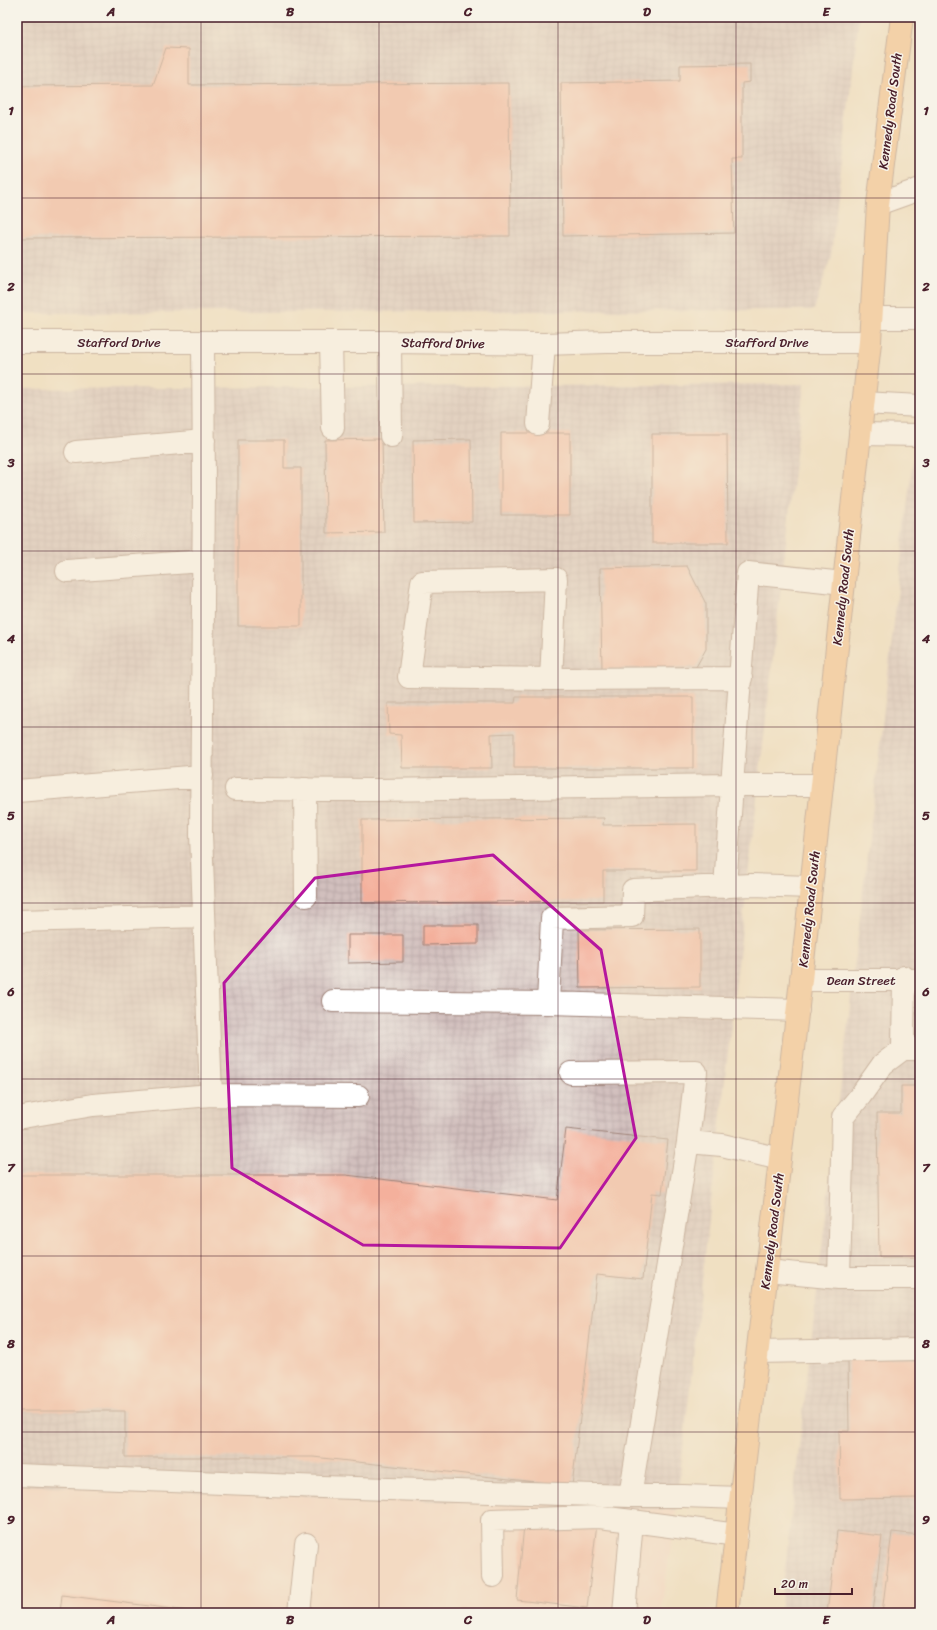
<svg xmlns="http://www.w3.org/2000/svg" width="937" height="1630" viewBox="0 0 937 1630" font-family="Sriracha,sans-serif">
	<defs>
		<pattern id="industrial-grid" width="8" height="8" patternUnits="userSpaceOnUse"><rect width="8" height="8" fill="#d1bfbd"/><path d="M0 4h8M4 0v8" fill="none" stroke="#b5a4a3"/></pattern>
	</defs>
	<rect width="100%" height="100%" fill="#f7f3e8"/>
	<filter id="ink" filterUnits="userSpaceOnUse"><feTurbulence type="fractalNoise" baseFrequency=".025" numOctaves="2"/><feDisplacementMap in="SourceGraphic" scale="8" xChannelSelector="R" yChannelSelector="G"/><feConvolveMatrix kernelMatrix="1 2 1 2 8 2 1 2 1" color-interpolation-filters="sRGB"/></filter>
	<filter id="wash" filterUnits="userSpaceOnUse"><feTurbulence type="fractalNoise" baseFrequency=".012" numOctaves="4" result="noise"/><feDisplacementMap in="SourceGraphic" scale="16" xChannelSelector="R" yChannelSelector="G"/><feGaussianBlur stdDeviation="0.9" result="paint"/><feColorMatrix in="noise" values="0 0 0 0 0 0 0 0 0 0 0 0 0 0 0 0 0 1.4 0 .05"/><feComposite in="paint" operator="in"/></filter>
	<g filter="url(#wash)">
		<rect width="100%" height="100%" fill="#f0e0c2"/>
		<!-- built -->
		<path fill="#f5d2c2" d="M17 1485 676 1510 661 1613H17Z"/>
		<!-- industrial -->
		<path fill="url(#industrial-grid)" d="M17 17H859L831 255 814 310 17 313Z
			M804 384 676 1510 17 1485V389Z
			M920 396V1613H780L848 1022Z"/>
		<g id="blocks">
			<!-- building -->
			<path fill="#f4b09c" d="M166 48 189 49V85L509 83 510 236 17 238V86L153 85Z
				M750 64V82L742 83V159H732L734 233 563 236 561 83 680 81V65Z
				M501 433H570V515H501Z
				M652 434H727L728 543H652Z
				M382 439 384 532 326 533 325 440Z
				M471 439 472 522 414 523 413 440Z
				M238 440H284V468H301V626H238Z
				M687 566 706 604V649L696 667 602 669 600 568Z
				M516 697H693V768H514V733L491 734 492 768H402L401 735 389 734 388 703H515Z
				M604 818 603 825 696 824V871H603V901L362 903V820Z
				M423 925H478V944L423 945Z
				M700 929V987L580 988 579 930Z
				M348 935H403V962L348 963Z
				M901 1086H920V1257H879L877 1113H901Z
				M566 1129 668 1140 662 1194 652 1193 643 1279 597 1274 572 1486 313 1457H125V1411H17V1175H346L557 1200Z
				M920 1358V1498L840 1499 839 1431H849L848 1359Z
				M597 1523 587 1608 517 1600 524 1525Z
				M837 1531 882 1536 873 1613H827Z
				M892 1532 920 1535V1613H882Z
				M62 1595 197 1612V1613H60Z
				M462 1609 490 1612V1613H462Z"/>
		</g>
	</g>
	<g filter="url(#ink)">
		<use href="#blocks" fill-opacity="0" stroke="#9d8076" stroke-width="1"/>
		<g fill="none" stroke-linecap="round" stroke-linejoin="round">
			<defs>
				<path id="minor" d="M878 204 920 189
					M872 318H920
					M17 342H390L544 344 607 342H870
					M203 342 204 487 201 834 211 1095 358 1096
					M331 342 333 428
					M390 342 391 436
					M863 403 920 406
					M538 424 544 344
					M860 434 920 435
					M76 452 204 441
					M67 571 203 561
					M551 679 556 579 422 582 409 677 551 679 741 678
					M822 785H732L748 573 844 583
					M236 789 375 790 732 785 725 887
					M305 789 306 896
					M17 791 202 776
					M17 921 204 916
					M904 977 903 1049H920
					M801 980H920
					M333 1001 548 1003
					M798 1010 548 1003 552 918 632 916 633 890 752 885 811 887
					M571 1073 696 1072 688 1142
					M17 1118 93 1105 211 1095
					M767 1271 839 1278 843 1117 861 1095 883 1064 903 1049
					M839 1278H920
					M758 1352 920 1349
					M17 1475 322 1487 630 1496 688 1142 722 1145 780 1159
					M630 1496H683L741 1498
					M493 1576 492 1520 599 1517 632 1521
					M299 1613 306 1544
					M624 1613 632 1521 737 1535"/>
				<path id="major" d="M727 1613 801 980 870 342 878 204 902 17"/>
			</defs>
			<!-- minor casing -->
			<use href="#minor" stroke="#9d8076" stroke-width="24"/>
			<!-- major casing -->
			<use href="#major" stroke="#9d8076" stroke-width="24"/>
			<!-- minor -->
			<use href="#minor" stroke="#fff" stroke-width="22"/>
			<!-- major -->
			<use href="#major" stroke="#f6be87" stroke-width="22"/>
		</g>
	</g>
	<!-- marked area -->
	<path d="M0 0H937V1630H0ZM493 855 601 950 636 1138 560 1248 363 1245 232 1168 224 983 315 878Z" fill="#f0e0c2" fill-opacity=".55" fill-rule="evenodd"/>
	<path fill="none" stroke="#b5179e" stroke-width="3" stroke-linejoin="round" d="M493 855 601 950 636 1138 560 1248 363 1245 232 1168 224 983 315 878Z"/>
	<!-- grid -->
	<path fill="none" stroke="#4a1f2b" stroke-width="1" stroke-opacity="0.55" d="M201 17V1613M379 17V1613M558 17V1613M736 17V1613M17 198H920M17 374H920M17 551H920M17 727H920M17 903H920M17 1079H920M17 1256H920M17 1432H920"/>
	<g text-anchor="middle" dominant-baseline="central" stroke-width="3" stroke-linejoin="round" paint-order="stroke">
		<!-- street labels -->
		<g font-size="13" fill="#4a1f2b" stroke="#f7f3e8">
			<text transform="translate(890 111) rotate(-83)">Kennedy Road South</text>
			<text x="119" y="342">Stafford Drive</text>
			<text x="767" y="342">Stafford Drive</text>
			<text transform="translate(443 343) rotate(1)">Stafford Drive</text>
			<text transform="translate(843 587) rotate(-84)">Kennedy Road South</text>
			<text transform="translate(809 909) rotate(-84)">Kennedy Road South</text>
			<text x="861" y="980">Dean Street</text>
			<text transform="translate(772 1231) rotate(-83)">Kennedy Road South</text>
		</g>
	</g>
	<!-- margin -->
	<rect width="937" height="1630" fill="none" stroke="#f7f3e8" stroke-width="44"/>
	<!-- scale -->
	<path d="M775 1588v6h77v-6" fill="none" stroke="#4a1f2b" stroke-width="2"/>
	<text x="781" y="1588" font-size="12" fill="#4a1f2b" stroke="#f7f3e8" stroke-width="3" paint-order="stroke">20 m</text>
	<rect x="22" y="22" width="893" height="1586" fill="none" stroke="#4a1f2b" stroke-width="1.5"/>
	<g font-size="13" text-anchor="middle" font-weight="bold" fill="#4a1f2b">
		<text x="111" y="16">A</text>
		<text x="290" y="16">B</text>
		<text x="468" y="16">C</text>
		<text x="647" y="16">D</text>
		<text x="826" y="16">E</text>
		<text x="11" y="115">1</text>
		<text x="926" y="115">1</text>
		<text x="11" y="291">2</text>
		<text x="926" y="291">2</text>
		<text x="11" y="467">3</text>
		<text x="926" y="467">3</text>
		<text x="11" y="643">4</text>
		<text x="926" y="643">4</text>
		<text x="11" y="820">5</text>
		<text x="926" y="820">5</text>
		<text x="11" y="996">6</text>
		<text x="926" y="996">6</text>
		<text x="11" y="1172">7</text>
		<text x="926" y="1172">7</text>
		<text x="11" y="1348">8</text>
		<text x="926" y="1348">8</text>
		<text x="11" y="1524">9</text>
		<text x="926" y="1524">9</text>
		<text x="111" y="1624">A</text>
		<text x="290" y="1624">B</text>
		<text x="468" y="1624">C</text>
		<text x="647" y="1624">D</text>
		<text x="826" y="1624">E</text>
	</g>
</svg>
